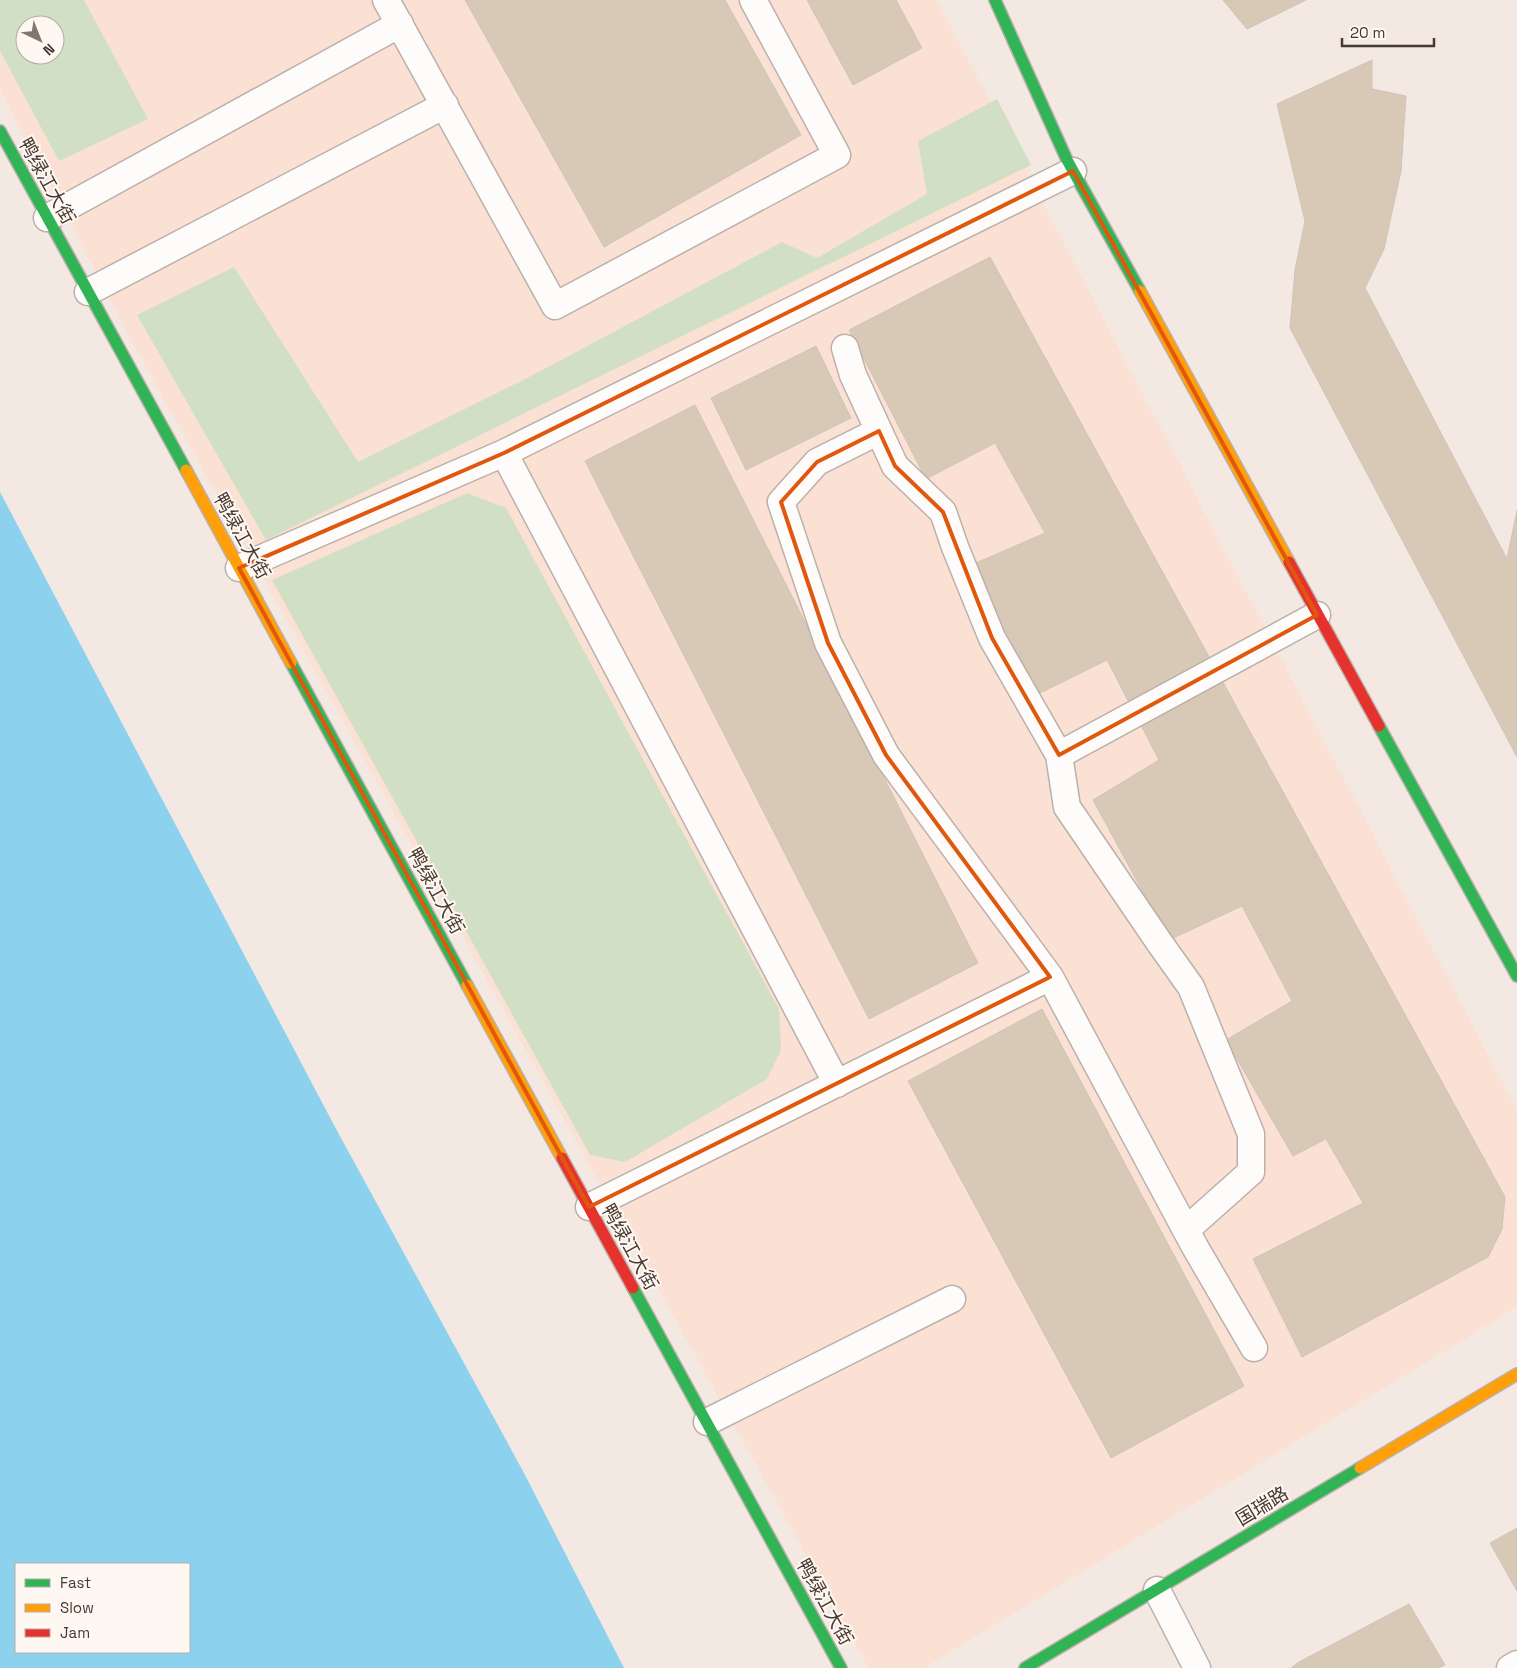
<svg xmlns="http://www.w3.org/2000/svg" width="1517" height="1668" viewBox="0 0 1517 1668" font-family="'Space Grotesk','Noto Sans SC',sans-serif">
	<rect width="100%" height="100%" fill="#f4e8e2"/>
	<!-- built -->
	<path fill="#fae1d4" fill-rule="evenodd" d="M0 0H937L1517 1110V1307L924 1668H869L131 340 0 88ZM25 25H55V55H25Z"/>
	<!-- green -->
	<path fill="#d1e0c4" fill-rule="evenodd" d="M0 0H84L148 119 59 161 0 51ZM25 25H55V55H25Z
		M997 99 1031 165 266 540 137 315 234 267 358 462 533 375 782 242 817 258 927 194 918 141Z
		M467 493 506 508 779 1009 781 1050 767 1079 625 1162 590 1155 272 580Z"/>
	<!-- water -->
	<path fill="#8cd2ef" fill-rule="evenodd" d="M0 492 335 1127 524 1473 624 1668H0ZM16 1564H189V1652H16Z"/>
	<!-- building -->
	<path fill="#d8c9b7" stroke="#cec4bc" d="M465 0H725L801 135 604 247Z
		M807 0H896L922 48 853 85Z
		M1223 0H1306L1247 29Z
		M1372 60V89L1406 96 1401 171 1384 249 1365 288 1507 559 1517 510V757L1290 328 1295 270 1305 221 1277 104Z
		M990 257 1505 1197 1502 1229 1488 1257 1302 1357 1253 1259 1363 1203 1326 1139 1293 1156 1226 1040 1292 1001 1242 906 1169 940 1093 800 1159 760 1107 660 1040 693 969 566 1045 533 995 443 926 479 849 330Z
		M816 346 851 418 746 470 711 398Z
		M695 405 978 963 869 1019 585 461Z
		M1042 1009 1244 1386 1111 1458 908 1081Z
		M1517 1528V1591L1490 1543Z
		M1409 1604 1445 1665 1438 1668H1291L1299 1662Z"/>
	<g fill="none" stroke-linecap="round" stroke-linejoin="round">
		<defs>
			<path id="street" d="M386 0 555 306 837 155 753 0
				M47 218 400 24
				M88 292 445 105
				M845 348 853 375 895 466 943 512 955 547 992 638 1059 755 1067 807 1159 942 1191 987 1251 1134V1172L1186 1230
				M879 431 817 462 781 502 828 643 886 755 1050 977
				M504 453 1073 171
				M239 568 504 453 837 1084
				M1059 755 1317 615
				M589 1207 1050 977 1195 1247 1254 1348
				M707 1422 952 1299
				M1157 1590 1197 1668
				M1510 1668 1517 1664"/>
			<path id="fast" d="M995 0 1067 160 1140 291
				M0 131 186 470
				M291 663 467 985
				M1379 726 1517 976
				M633 1288 841 1668
				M1025 1668 1360 1468"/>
			<path id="slow" d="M1140 291 1289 562
				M186 470 291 663
				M467 985 562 1158
				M1360 1468 1517 1374"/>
			<path id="jam" d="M1289 562 1379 726
				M562 1158 633 1288"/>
		</defs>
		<!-- street casing -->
		<use href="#street" stroke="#bcb0aa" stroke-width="29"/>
		<!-- fast casing -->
		<use href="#fast" stroke="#bcb0aa" stroke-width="14"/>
		<!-- slow casing -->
		<use href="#slow" stroke="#bcb0aa" stroke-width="14"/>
		<!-- jam casing -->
		<use href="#jam" stroke="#bcb0aa" stroke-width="14"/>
		<!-- street -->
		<use href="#street" stroke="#fdfcfb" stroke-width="26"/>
		<!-- fast -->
		<use href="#fast" stroke="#30b455" stroke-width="11"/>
		<!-- slow -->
		<use href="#slow" stroke="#ff9f0a" stroke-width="11"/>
		<!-- jam -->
		<use href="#jam" stroke="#e5322d" stroke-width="11"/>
	</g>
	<!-- marked area -->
	<path fill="none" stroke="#e0570e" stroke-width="4" stroke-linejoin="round" d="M1073 171 1317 615 1059 755 992 638 943 512 895 466 879 431 817 462 781 502 828 643 886 755 1050 977 589 1207 239 568 504 453Z"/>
	<g text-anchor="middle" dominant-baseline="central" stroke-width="4" stroke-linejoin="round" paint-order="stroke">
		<!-- street labels -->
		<g font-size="19" fill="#473931" stroke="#fef7f2">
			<text transform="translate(47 181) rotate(61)">鸭绿江大街</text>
			<text transform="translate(242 536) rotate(61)">鸭绿江大街</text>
			<text transform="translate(436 891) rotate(61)">鸭绿江大街</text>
			<text transform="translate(630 1247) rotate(61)">鸭绿江大街</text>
			<text transform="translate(1262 1506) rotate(-31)">国瑞路</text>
			<text transform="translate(825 1602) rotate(61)">鸭绿江大街</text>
		</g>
	</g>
	<!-- legend -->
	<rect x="15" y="1563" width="175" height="90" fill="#fef7f2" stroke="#b5aba5"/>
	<rect x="25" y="1579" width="25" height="8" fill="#30b455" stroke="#b5aba5"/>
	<text x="60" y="1588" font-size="15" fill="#473931">Fast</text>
	<rect x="25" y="1604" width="25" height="8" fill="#ff9f0a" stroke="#b5aba5"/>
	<text x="60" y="1613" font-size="15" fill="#473931">Slow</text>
	<rect x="25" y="1629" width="25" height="8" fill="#e5322d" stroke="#b5aba5"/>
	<text x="60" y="1638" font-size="15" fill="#473931">Jam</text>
	<!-- north arrow -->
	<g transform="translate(40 40) rotate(137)"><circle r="24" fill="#fef7f2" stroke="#b5aba5"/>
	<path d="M0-4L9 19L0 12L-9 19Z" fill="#84766f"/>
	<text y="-8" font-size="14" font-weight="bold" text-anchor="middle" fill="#473931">N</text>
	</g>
	<!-- scale -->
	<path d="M1342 38v8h92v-8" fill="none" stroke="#473931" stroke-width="2.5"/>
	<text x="1350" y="38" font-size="15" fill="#473931" stroke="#fef7f2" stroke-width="4" paint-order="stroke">20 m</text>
</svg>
